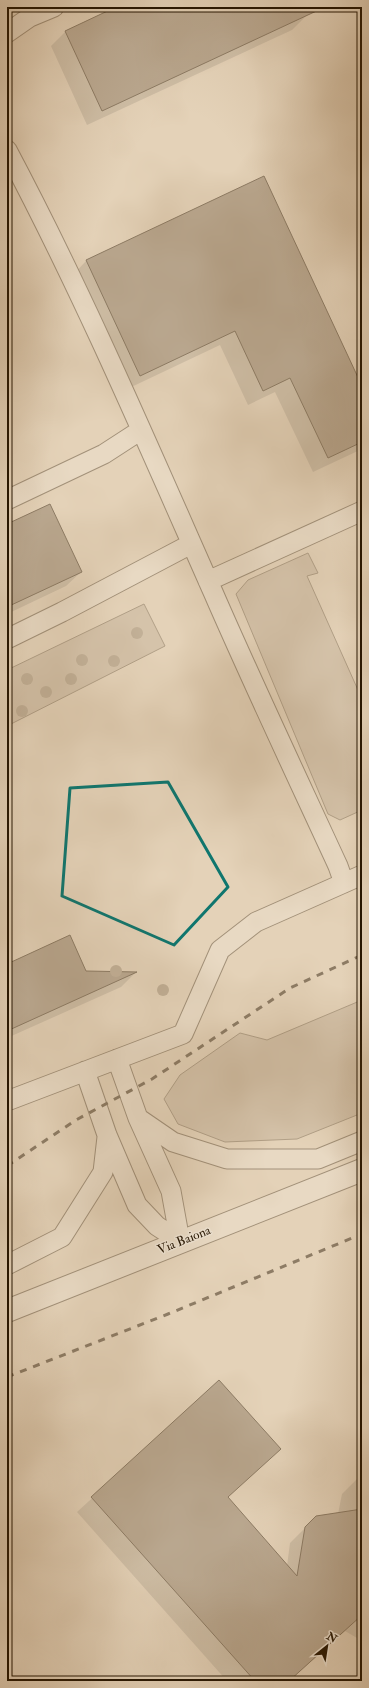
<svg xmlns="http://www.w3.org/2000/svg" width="369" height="1688" viewBox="0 0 369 1688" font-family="'IM FELL Double Pica',serif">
	<rect width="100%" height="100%" fill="#e4d2b8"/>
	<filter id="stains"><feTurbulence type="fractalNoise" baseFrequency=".005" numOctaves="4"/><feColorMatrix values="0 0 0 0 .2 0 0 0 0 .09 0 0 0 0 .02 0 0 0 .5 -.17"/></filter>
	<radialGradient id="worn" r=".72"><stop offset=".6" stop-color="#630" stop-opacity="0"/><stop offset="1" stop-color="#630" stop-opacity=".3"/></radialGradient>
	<!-- green -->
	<path fill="#c3b299" stroke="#74634c" d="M308 553 318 573 307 576 362 699V810L340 820 328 814 236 594 248 580Z
		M144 604 165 646 7 726V670Z
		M362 1000V1113L297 1139 225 1142 178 1124 164 1099 180 1075 240 1033 267 1040Z"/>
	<!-- shadow -->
	<path fill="#0003" d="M118 7H303L307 15 292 30 87 125 51 46 65 32Z
		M263 178 362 388V449L313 472 275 392 248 405 220 345 125 390 72 276 86 261Z
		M7 525 81 572 66 586 7 614Z
		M7 965 86 972 135 973 121 987 7 1038Z
		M219 1382 227 1497 287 1566 290 1543 305 1528 338 1514 342 1494 362 1474V1637L357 1638 345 1631 289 1681H227L77 1512Z"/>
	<!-- building -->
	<path fill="#887760" stroke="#241400" d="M116 7H325L102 111 65 31Z
		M264 176 362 386V442L328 458 290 378 263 391 235 331 140 376 86 260Z
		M50 504 82 572 7 607V524Z
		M70 935 86 971 137 972 7 1031V964Z
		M219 1380 281 1449 228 1497 297 1576 305 1527 316 1516 362 1509V1615L289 1681H255L91 1497Z"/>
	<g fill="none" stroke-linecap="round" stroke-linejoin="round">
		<defs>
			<path id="lane" d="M7 33 30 17 54 7
				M7 150C83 293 147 443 213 592 253 684 296 775 338 866L344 883 362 875
				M7 500 104 454 141 430
				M208 581 362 511
				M7 639 62 612 191 544
				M117 1059 138 1118 171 1191 180 1241
				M85 1071 107 1135 137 1205 157 1226 180 1241
				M7 1101 183 1034 220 950 256 922 344 883
				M138 1118 173 1142 227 1159H318L362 1141
				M7 1265 62 1237 103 1172 107 1137"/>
			<path id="street" d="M7 1311 362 1170"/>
		</defs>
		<!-- lane casing -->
		<use href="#lane" stroke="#54442e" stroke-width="21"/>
		<!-- street casing -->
		<use href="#street" stroke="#54442e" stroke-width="24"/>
		<!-- lane -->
		<use href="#lane" stroke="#ede2d1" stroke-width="19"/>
		<!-- street -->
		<use href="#street" stroke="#ede2d1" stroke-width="22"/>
		<!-- rail -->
		<path stroke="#241400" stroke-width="3" stroke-dasharray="7 7" stroke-linecap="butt" d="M7 1166 76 1120 152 1079 290 988 362 955
			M7 1377 168 1314 362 1234"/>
	</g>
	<!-- trees -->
	<g fill="#998870">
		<circle cx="137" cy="633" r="6"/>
		<circle cx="82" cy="660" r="6"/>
		<circle cx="114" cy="661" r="6"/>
		<circle cx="27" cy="679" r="6"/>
		<circle cx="71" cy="679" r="6"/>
		<circle cx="46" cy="692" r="6"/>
		<circle cx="22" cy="711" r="6"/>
		<circle cx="116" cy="971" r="6"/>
		<circle cx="163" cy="990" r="6"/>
	</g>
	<!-- marked area -->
	<path d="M0 0H369V1688H0ZM168 782 228 887 174 945 62 896 70 788Z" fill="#e4d2b8" fill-opacity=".55" fill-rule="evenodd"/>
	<path fill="none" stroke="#0f766e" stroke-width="3" stroke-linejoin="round" d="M168 782 228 887 174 945 62 896 70 788Z"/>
	<g text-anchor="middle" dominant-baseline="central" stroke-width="3" stroke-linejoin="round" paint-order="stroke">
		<!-- street labels -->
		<g font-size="13" fill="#241400" stroke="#ede2d1">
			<text transform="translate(184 1240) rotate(-22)">Via Baiona</text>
		</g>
	</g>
	<!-- margin -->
	<rect width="369" height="1688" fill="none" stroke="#e4d2b8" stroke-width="24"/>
	<rect x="8" y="8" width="353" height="1672" fill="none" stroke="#241400" stroke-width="2"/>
	<rect x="12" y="12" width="345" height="1664" fill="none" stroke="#241400"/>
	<!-- north arrow -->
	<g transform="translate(327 1646) rotate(30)" stroke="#ede2d1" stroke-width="3" paint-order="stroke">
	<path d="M0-3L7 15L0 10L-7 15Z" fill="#241400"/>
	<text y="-6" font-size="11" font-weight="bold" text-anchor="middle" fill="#241400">N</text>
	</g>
	<rect width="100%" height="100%" filter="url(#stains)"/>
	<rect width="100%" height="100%" fill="url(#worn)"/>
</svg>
